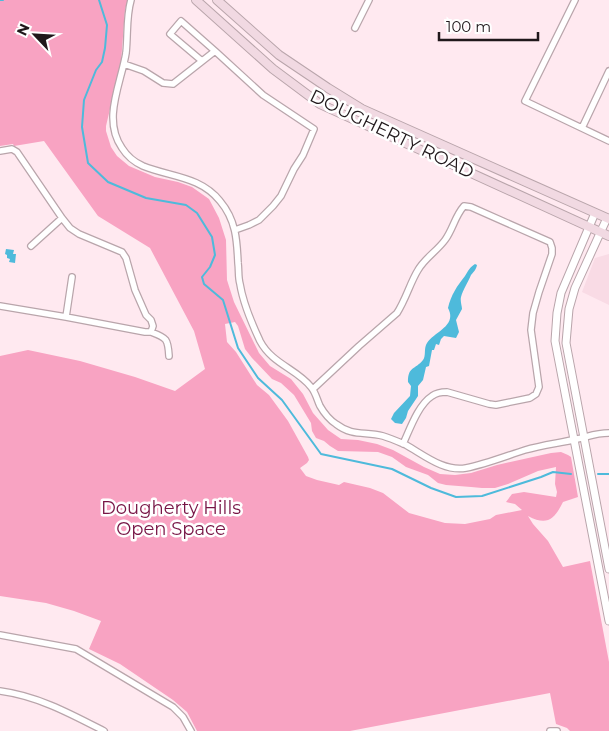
<svg xmlns="http://www.w3.org/2000/svg" width="609" height="731" viewBox="0 0 609 731" font-family="Montserrat,sans-serif">
	<rect width="100%" height="100%" fill="#ffe9f0"/>
	<!-- built -->
	<path fill="#f9dbe5" d="M609 254V305L582 292 595 258Z"/>
	<!-- green -->
	<path fill="#f8a3c2" fill-rule="evenodd" d="M0 0H128L125 10 121 62 106 126V131L111 147 117 156 129 166 155 177 178 182 192 187 209 199 219 218 226 240 227 280 234 302 259 353 270 366 291 379 303 394 313 413 328 430 341 439 358 440 377 444 393 450 424 467 440 474 455 475 471 473 497 465 551 453 561 452 568 455 571 457 578 497 563 502C554 520 547 526 528 516L533 524 548 541 563 567 590 561 609 662V731H570L567 728 556 724 550 693 350 731H197L187 712 173 700 120 664 89 649 101 621 74 611 46 603 0 596V356L28 350 80 361 135 377 175 391 205 369 194 331 150 248 98 216 44 141 14 146 13 144 0 146ZM235 322 238 326 245 349 252 358 272 379 281 383 294 395 311 423 312 431 316 438 324 441 330 446 338 451 378 452 392 457 406 467 428 475 438 483 446 485 471 487 482 488H495L508 484 538 471 556 467 555 484 557 492 556 497 524 492 512 494 506 502 515 504 522 510 496 515 490 519 465 524 445 523 409 513 383 493 370 488 344 482 339 485 317 480 306 476 300 468 307 463 309 460 308 457 288 421 269 395 257 385 236 352 227 342 225 324Z"/>
	<!-- water -->
	<path fill="#4ebadb" d="M6 249 14 250 13 254H16L15 263 9 262 10 259 7 258V255L5 254Z
		M475 264 477 265C476 270 474 271 471 275 468 282 463 290 461 297 460 301 462 306 462 309L456 320 459 332 456 338 444 336 441 339 439 345 436 344 434 350H432L429 366 426 367 423 380 418 386V396L408 411 406 418 402 424 395 423 391 419 394 413 410 396 411 386 408 382C408 366 415 370 423 360 426 356 424 350 426 345 432 332 458 327 448 308 451 295 457 286 465 276 468 271 470 267 475 264Z"/>
	<g fill="none" stroke-linecap="round" stroke-linejoin="round">
		<!-- stream -->
		<path stroke="#4ebadb" stroke-width="2" d="M0 0H3
			M99 0 107 25 105 48 102 62 96 70 84 100 82 127 88 163 108 182 146 198 186 205 197 213 212 237 215 255 210 267 202 277 204 284 223 300 238 348 258 378 282 400 321 454 392 469 431 488 456 497 482 496 541 477 553 472 571 474
			M598 474H609"/>
		<defs>
			<path id="minor" d="M131 0C126 17 128 35 126 53 121 84 102 119 122 148 127 156 134 162 143 166 170 177 200 176 220 201 236 220 237 240 238 263 239 270 238 277 240 284 243 303 252 324 260 341 272 364 297 369 311 387 316 393 317 400 320 406 324 413 330 420 336 424 353 437 365 431 383 436 390 438 399 442 406 445 424 455 444 472 466 468 486 464 506 456 525 450 542 445 560 443 577 439 590 436 596 433 609 433
				M575 0 525 101 609 141
				M355 28 369 0
				M202 61 170 34 181 21 215 51
				M124 64 144 71 163 83 173 84 215 51 263 95 314 129 303 155 294 169 281 196 273 206 259 220 249 225 235 230
				M582 128 609 71
				M0 151 12 149 17 152 62 218 70 228 79 234 122 252 126 258 135 290 146 315 151 320 153 326 151 332H145L66 317 0 306
				M31 246 62 218
				M66 317 72 277
				M151 332C167 338 168 339 169 356
				M313 389 359 346 397 313C406 299 410 283 418 270 425 258 437 251 445 240 453 229 455 216 464 206L471 207 550 242 552 248V254L539 292 533 313 531 330 539 387 536 394 530 398 496 405 489 404 447 392C442 392 436 393 432 396 418 405 410 429 403 444
				M0 635 76 649 173 707 183 717 191 731
				M0 691C38 696 71 714 104 731
				M550 731H557"/>
			<path id="tertiary" d="M595 213 561 293 557 313 555 341 609 621
				M607 218 575 288 569 309 566 343 609 569"/>
			<path id="secondary" d="M196 0 273 69 320 104 609 236
				M217 0 279 55 328 88 362 109 609 219"/>
		</defs>
		<!-- minor casing -->
		<use href="#minor" stroke="#b9a5ab" stroke-width="8"/>
		<!-- tertiary casing -->
		<use href="#tertiary" stroke="#b9a5ab" stroke-width="9"/>
		<!-- secondary casing -->
		<use href="#secondary" stroke="#b9a5ab" stroke-width="10"/>
		<!-- minor -->
		<use href="#minor" stroke="#fff" stroke-width="5.5"/>
		<!-- tertiary -->
		<use href="#tertiary" stroke="#fff" stroke-width="7"/>
		<!-- secondary -->
		<use href="#secondary" stroke="#f1d9e2" stroke-width="8"/>
	</g>
	<g text-anchor="middle" dominant-baseline="central" stroke-width="5" stroke-linejoin="round" paint-order="stroke">
		<!-- street labels -->
		<g font-size="18" fill="#20181b" stroke="#fff">
			<text transform="translate(392 134) rotate(26)">DOUGHERTY ROAD</text>
		</g>
		<!-- park labels -->
		<g font-size="18" fill="#771445" stroke="#fff">
			<text x="171" y="508">Dougherty Hills<tspan x="171" dy="21">Open Space</tspan></text>
		</g>
	</g>
	<!-- north arrow -->
	<g transform="translate(35 35) rotate(295)" stroke="#ffffff" stroke-width="4" paint-order="stroke">
	<path d="M0-4L9 19L0 12L-9 19Z" fill="#20181b"/>
	<text y="-8" font-size="14" font-weight="bold" text-anchor="middle" fill="#20181b">N</text>
	</g>
	<!-- scale -->
	<path d="M439 32v8h99v-8" fill="none" stroke="#20181b" stroke-width="2.5"/>
	<text x="446" y="32" font-size="15" fill="#20181b" stroke="#ffffff" stroke-width="4" paint-order="stroke">100 m</text>
</svg>
